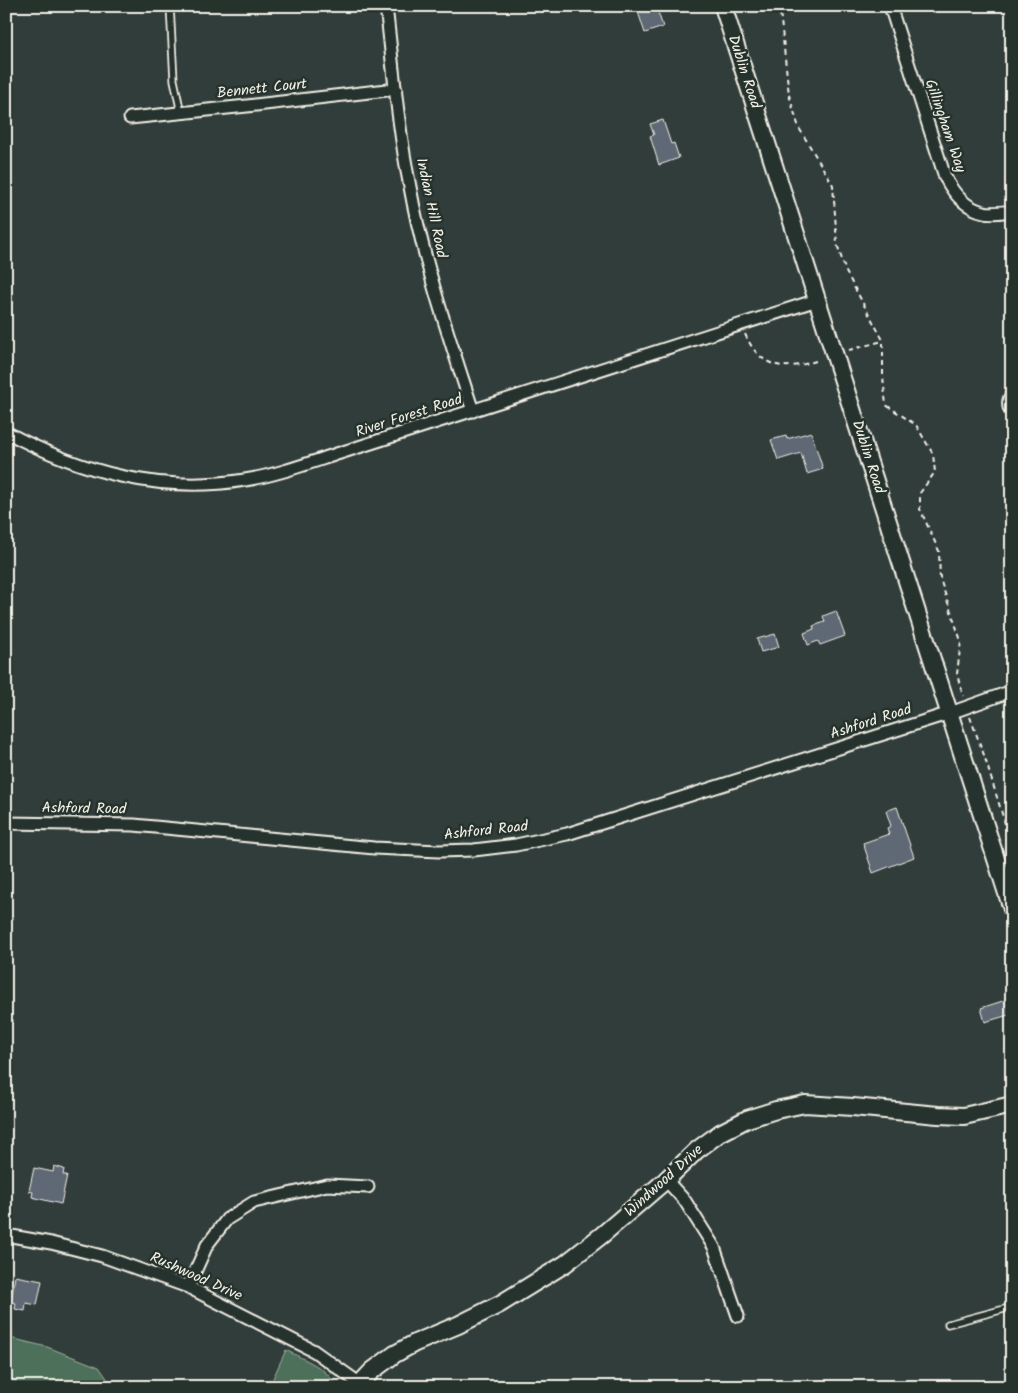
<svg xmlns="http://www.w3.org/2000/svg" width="1018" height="1393" viewBox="0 0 1018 1393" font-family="Kalam,sans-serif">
	<rect width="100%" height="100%" fill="#313d3b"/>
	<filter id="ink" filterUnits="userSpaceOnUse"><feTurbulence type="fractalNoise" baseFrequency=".02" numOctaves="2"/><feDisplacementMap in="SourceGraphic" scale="10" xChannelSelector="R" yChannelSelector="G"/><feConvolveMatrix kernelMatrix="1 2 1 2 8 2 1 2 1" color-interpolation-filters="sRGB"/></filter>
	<g filter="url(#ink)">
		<!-- green -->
		<path fill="#4d6f5a" stroke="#a0b0a1" d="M6 1337 47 1347 99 1367 113 1387H6Z
			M286 1350C304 1360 328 1367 336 1387H269Z"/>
		<!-- building -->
		<path fill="#5f6775" stroke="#f4f1e8" d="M636 6H656L663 27 645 33Z
			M663 120 671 144 674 143 679 158 659 165 650 136 654 135 650 124Z
			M811 432 823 469 807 474 801 453 778 460 771 440 786 436 787 439Z
			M836 611 845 636 820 645 818 641 808 645 804 633 814 629 813 626 825 622 823 616Z
			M775 634 779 647 761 652 757 639Z
			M897 807 914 857 873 873 863 843 889 834 887 828 891 826 886 811Z
			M1012 998V1014L985 1022 981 1008Z
			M54 1166 64 1169 63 1175H67L61 1204 32 1197 33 1192 29 1191 34 1168 53 1172Z
			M15 1276 42 1281 37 1305 26 1303 25 1311 15 1309 16 1303 11 1302Z"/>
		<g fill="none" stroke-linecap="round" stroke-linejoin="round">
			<defs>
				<path id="lane" d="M170 6 174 80 181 113
					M948 1324 1012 1307"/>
				<path id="street" d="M386 6C393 66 398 128 410 187 424 264 449 337 473 411
					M890 6 945 177C953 193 965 208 984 212 992 214 1003 212 1012 211
					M130 118 247 106 396 89
					M1012 394C1007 400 1008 408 1012 414
					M6 432C81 472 159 494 245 480 277 475 309 463 340 453L817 300
					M6 823 134 825 374 848 439 851 474 850 516 845 567 834 950 713 1012 691
					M666 1180 685 1201 714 1247 738 1316
					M6 1235 51 1243 102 1256 188 1287 314 1351 359 1383
					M188 1287 207 1245 227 1219 254 1202 327 1185 368 1187"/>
				<path id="secondary" d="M723 6 1012 909
					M357 1387 372 1371 395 1354 415 1343 458 1325 500 1304 565 1264 602 1235 666 1180 697 1150 720 1133 747 1119 776 1110 805 1104 853 1107 938 1115 964 1116 1012 1105"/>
			</defs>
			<!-- lane casing -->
			<use href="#lane" stroke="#f4f1e8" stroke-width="9"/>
			<!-- street casing -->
			<use href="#street" stroke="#f4f1e8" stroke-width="15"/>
			<!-- secondary casing -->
			<use href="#secondary" stroke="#f4f1e8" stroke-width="20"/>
			<!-- path -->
			<path stroke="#f4f1e8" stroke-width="2" stroke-dasharray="5 4" stroke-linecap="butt" d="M777 6 780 11 789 95 799 128 833 185 837 244 846 272 883 340V377L886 405 916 425 933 454 935 472 920 493V509L939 551 940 579 961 641 957 674 963 696
				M745 334C761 370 785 371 819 360
				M849 350 883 341
				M970 717 984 755 1012 846"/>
			<!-- lane -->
			<use href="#lane" stroke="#26332d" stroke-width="5.5"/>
			<!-- street -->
			<use href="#street" stroke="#26332d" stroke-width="11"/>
			<!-- secondary -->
			<use href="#secondary" stroke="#26332d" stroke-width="16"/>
		</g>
	</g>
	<g text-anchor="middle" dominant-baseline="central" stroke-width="5" stroke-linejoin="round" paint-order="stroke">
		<!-- street labels -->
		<g font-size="15" fill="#f4f1e8" stroke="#26332d">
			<text transform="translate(744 72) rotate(72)">Dublin Road</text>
			<text transform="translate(262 89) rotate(-6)">Bennett Court</text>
			<text transform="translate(945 126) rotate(71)">Gillingham Way</text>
			<text transform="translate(431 208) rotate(78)">Indian Hill Road</text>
			<text transform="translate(409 416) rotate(-18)">River Forest Road</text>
			<text transform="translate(868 457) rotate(72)">Dublin Road</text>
			<text transform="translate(871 722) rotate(-18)">Ashford Road</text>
			<text transform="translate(84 809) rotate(1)">Ashford Road</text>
			<text transform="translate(486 831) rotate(-6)">Ashford Road</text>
			<text transform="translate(664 1181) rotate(-42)">Windwood Drive</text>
			<text transform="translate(196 1277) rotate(24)">Rushwood Drive</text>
		</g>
	</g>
	<!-- margin -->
	<rect width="1018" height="1393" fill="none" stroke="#26332d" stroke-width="25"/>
	<rect x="12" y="12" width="993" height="1368" fill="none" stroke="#f4f1e8" stroke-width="2" filter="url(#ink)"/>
</svg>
